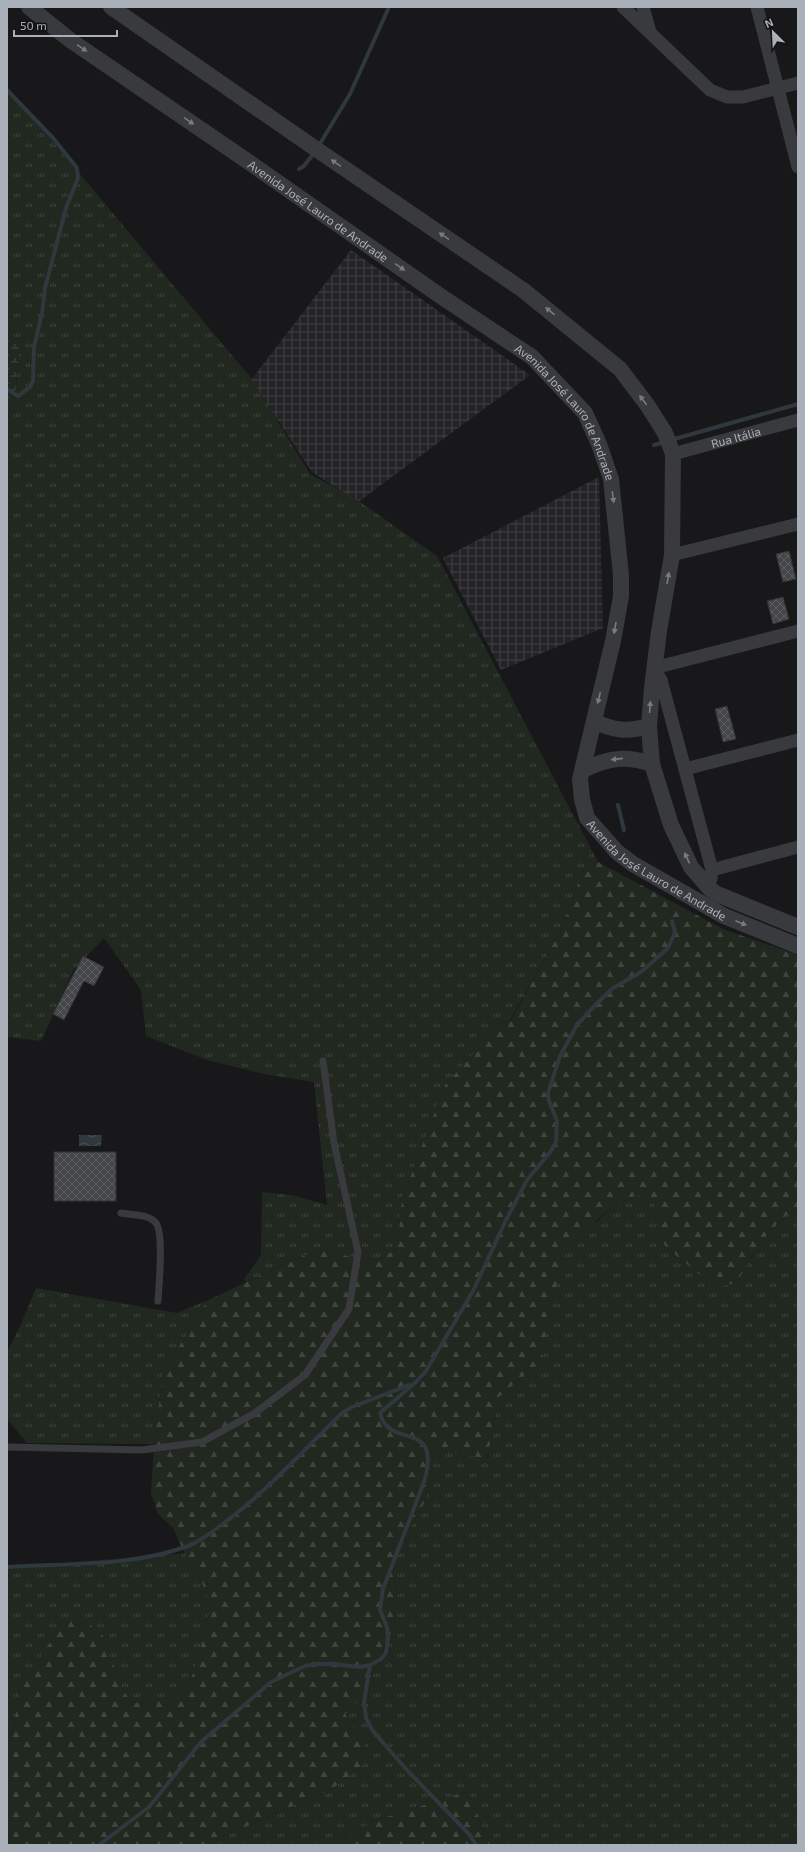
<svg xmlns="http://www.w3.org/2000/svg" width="805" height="1852" viewBox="0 0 805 1852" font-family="'Exo 2',sans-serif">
	<defs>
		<pattern id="industrial-grid" width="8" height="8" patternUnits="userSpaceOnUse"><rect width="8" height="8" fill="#242427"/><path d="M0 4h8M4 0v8" fill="none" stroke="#414144"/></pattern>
		<pattern id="grass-tufts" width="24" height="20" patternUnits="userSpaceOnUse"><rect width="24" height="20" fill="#202820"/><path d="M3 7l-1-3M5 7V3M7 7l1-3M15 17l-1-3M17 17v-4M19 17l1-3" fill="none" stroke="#3e453e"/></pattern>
		<pattern id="forest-firs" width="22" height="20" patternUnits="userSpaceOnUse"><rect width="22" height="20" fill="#202820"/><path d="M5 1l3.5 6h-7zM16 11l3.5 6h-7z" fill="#3e453e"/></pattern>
		<pattern id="wetland-marsh" width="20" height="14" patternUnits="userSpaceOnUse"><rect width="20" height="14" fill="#202820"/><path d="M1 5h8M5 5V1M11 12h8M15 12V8" fill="none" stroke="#3e453e"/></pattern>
		<pattern id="water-waves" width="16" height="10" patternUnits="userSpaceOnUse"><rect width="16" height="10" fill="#2e383d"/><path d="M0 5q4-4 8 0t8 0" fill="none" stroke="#4a5257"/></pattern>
		<pattern id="building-cross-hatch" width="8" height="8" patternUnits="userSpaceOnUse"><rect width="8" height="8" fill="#44464a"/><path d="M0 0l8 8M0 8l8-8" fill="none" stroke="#5c5e62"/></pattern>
	</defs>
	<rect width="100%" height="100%" fill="#18181a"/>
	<!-- industrial -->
	<path fill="url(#industrial-grid)" d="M351 250 530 375 358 502 312 472 251 380Z
		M599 477 603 628 501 670 443 558Z"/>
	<!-- grass -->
	<path fill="url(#grass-tufts)" d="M7 87 251 378 310 474 356 499 437 556 598 862 586 861 568 914 557 937 509 1022 495 1024 487 1039 445 1085 402 1199 397 1249 376 1260 361 1259 325 1251 303 1256 246 1282 244 1279 261 1255 262 1192 292 1195 327 1205 314 1082 264 1074 207 1060 146 1036 141 990 104 938 74 969 41 1041 7 1037V413L15 396 20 340 7 335Z
		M637 1195 653 1201 658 1215V1237L668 1249 715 1287 737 1283C752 1254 769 1225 798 1207V1845H490L468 1791 374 1821 335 1845H210L224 1836 330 1790 362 1767 365 1739 345 1714 362 1698 394 1626 397 1604 393 1562 425 1501 431 1447 487 1459 499 1397 541 1360 559 1238 597 1222 613 1206Z
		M36 1288 177 1313 208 1300 163 1372 154 1444 27 1443 7 1419V1352L21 1324Z
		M185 1553 200 1577 208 1599 210 1610 195 1670 185 1688 175 1696 149 1704 130 1702 123 1690 102 1635 20 1690 11 1740 7 1745V1568Z"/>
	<!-- forest -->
	<path fill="url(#forest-firs)" d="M586 861 598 862 723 929 798 955V1207C769 1225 752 1254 737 1283L715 1287 668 1249 658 1237V1215L653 1201 637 1195 613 1206 578 1238H559L564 1250 541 1360 499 1397 487 1459 431 1447 425 1501 393 1562 397 1604 394 1626 362 1698 345 1714 365 1739 362 1767 330 1790 224 1836 210 1845H7V1745L11 1740 20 1690 44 1650 66 1623 79 1617 102 1634 123 1690 131 1702 149 1704 175 1696 185 1688 195 1670 210 1610 208 1599 200 1577 188 1561 173 1528 158 1514 151 1493 154 1444 163 1372 208 1300 303 1256 325 1251 361 1259 376 1260 397 1249 402 1199 445 1085 487 1039 495 1024 510 1022 557 937 568 914Z
		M468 1791 490 1845H335L374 1821Z"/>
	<!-- wetland -->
	<path fill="url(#wetland-marsh)" d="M7 335 20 340 15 396 7 413Z"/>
	<!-- water -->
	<path fill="url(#water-waves)" d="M79 1135H102L101 1146H79Z"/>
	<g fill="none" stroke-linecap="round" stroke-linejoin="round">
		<!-- stream -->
		<path stroke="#2e383d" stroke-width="4" d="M7 90 53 138 77 168 78 178 66 208 45 288 42 313 34 347 33 381 30 387 18 396 7 389
			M318 147 350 94 389 7
			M299 169 304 166 314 153
			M671 440 798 404
			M654 445 665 442
			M618 805 624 830
			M7 1567C67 1563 131 1567 188 1546 201 1541 212 1532 224 1523 267 1491 303 1451 342 1413L352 1407 409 1385
			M370 1665 364 1702 366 1718 373 1731 405 1768 470 1835 476 1845
			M99 1845 149 1807 201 1742 271 1682 305 1666 316 1664H334L360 1667 370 1665 381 1659 386 1653 388 1638 387 1627 380 1610 383 1589 424 1482C443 1418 388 1450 380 1413L417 1381 426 1371 473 1291 506 1220 527 1180 551 1151 556 1142 557 1121 549 1101 548 1093 560 1056 577 1025 596 1004 613 988 641 972 668 948 675 932 672 921"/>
	</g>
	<!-- building -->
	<path fill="url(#building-cross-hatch)" stroke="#323236" d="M789 551 796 579 783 582 776 554Z
		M783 597 789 619 773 624 767 601Z
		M727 706 736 739 723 742 715 709Z
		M83 956 104 967 94 986 84 981 64 1020 53 1014Z
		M54 1152H116V1201H54Z"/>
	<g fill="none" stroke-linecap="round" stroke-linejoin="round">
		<!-- service -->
		<path stroke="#393a3e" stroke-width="7" d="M121 1213C131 1215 149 1214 156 1223 164 1234 159 1285 158 1301
			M7 1447 142 1450 202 1442 255 1413 305 1375 349 1309 358 1252 334 1143 323 1061"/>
		<!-- minor -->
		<g stroke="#393a3e" stroke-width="13">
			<path d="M623 7 710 90 727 97H743L798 83"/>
			<path d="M643 7 650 32"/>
			<path d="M757 7 798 167"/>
			<path id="s1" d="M673 454 798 420"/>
			<path d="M672 555 798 524"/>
			<path d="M685 769 798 740"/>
			<path d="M712 870 661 680 654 668 798 631"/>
			<path d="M711 879 712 870 798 847"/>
		</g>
		<!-- tertiary -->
		<g stroke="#393a3e" stroke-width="16">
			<path id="s2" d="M29 7 70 40 253 165 439 295 532 357 585 413 599 444 611 479 621 575V596L613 641 580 779 582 799 587 818 617 852 633 864 724 916 798 946"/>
			<path d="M111 7 316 149 523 290 620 369 648 406 665 433 673 454 672 555 659 631 652 688 649 726 652 764 671 825 691 867 710 889 717 894 798 927"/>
			<path d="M594 721C613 731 628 732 649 726"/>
			<path d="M583 770C608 758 625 755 652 764"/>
		</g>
	</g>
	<!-- one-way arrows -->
	<defs><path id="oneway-solid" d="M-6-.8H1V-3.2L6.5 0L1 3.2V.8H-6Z"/></defs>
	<g fill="#777b82">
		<use href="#oneway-solid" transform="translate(82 48) rotate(34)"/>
		<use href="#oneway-solid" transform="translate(189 121) rotate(34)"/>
		<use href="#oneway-solid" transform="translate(336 163) rotate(-146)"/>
		<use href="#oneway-solid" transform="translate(444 236) rotate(-146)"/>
		<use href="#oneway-solid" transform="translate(400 267) rotate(35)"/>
		<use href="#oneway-solid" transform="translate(550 311) rotate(-141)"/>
		<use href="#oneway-solid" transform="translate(643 400) rotate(-127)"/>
		<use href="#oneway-solid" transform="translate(613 497) rotate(82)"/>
		<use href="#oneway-solid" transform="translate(668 578) rotate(-80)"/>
		<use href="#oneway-solid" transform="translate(615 628) rotate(100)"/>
		<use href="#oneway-solid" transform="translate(599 698) rotate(103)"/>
		<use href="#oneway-solid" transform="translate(650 707) rotate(-86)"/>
		<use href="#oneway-solid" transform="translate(617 759) rotate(174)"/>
		<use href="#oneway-solid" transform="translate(687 858) rotate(-115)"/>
		<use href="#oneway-solid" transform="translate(741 923) rotate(22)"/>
	</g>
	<g text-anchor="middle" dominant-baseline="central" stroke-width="3" stroke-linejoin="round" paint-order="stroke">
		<!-- street labels -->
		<g font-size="12" fill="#aab0b9" stroke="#131315">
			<text stroke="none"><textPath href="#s2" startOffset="354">Avenida José Lauro de Andrade</textPath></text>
			<text stroke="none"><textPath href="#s2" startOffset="678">Avenida José Lauro de Andrade</textPath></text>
			<text stroke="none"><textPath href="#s1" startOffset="65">Rua Itália</textPath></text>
			<text stroke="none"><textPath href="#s2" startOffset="1194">Avenida José Lauro de Andrade</textPath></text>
		</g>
	</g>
	<!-- border -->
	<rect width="805" height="1852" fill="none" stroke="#aab0b9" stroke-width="16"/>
	<!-- north arrow -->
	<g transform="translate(773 32) rotate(336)" stroke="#131315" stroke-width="3" paint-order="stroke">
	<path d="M0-3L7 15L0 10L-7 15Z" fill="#aab0b9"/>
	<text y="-6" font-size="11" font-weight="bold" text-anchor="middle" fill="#aab0b9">N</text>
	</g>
	<!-- scale -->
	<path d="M14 30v6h103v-6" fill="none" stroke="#aab0b9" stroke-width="2"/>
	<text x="20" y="30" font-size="12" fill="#aab0b9" stroke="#131315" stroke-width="3" paint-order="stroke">50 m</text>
</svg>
